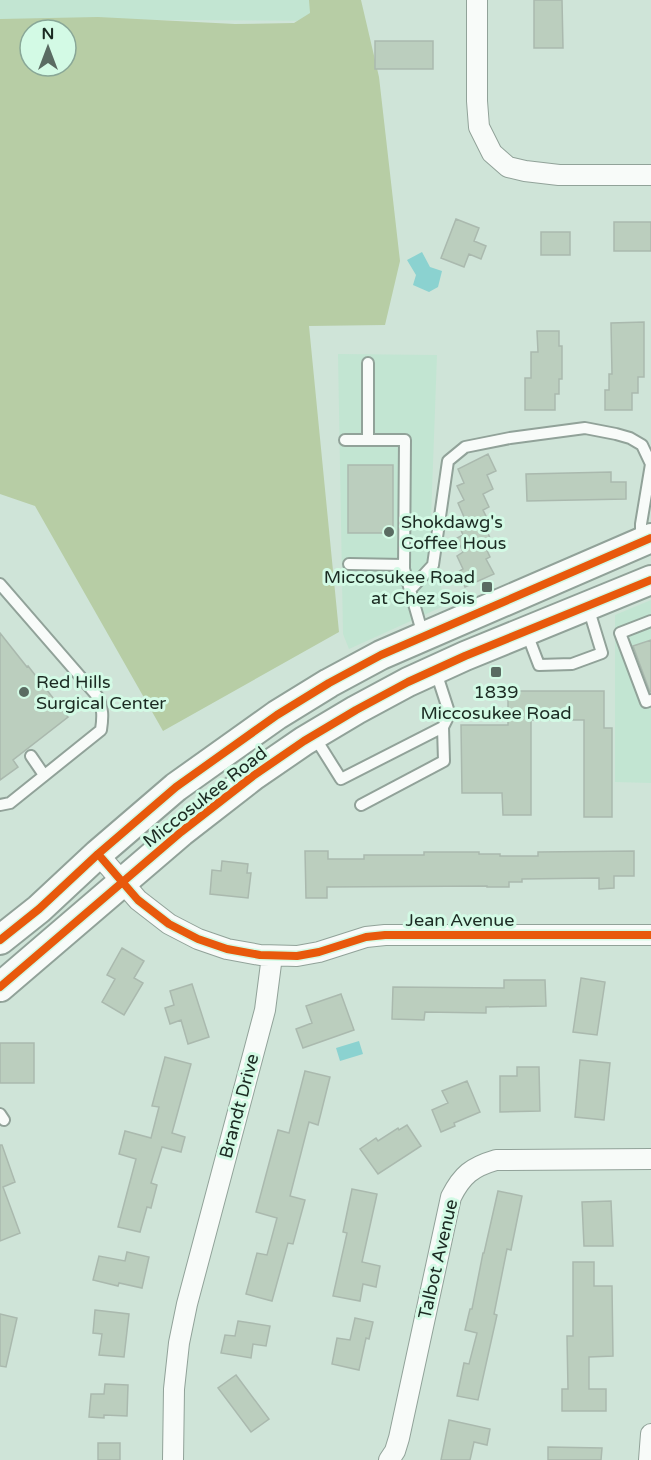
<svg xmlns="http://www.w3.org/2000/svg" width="651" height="1460" viewBox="0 0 651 1460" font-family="'Varela Round',sans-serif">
	<rect width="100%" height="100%" fill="#cfe4d8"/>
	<!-- built -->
	<path fill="#c2e5d2" d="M0 0H341V21L0 19Z
		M338 354 437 355 430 546 446 605 349 649 343 634Z
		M651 600V783L615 782V615Z"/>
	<!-- forest -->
	<path fill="#b7cda5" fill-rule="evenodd" d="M309 0H361L379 77 400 261 385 325 309 326 339 632 163 731 35 506 0 494V19L98 17 235 24 294 23 310 13ZM30 30H66V66H30Z"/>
	<!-- water -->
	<path fill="#8bd2d0" d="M422 252 430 267 442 271 438 287 429 292 413 285 416 275 407 260Z
		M359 1041 363 1054 340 1061 336 1048Z"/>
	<!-- building -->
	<path fill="#bbcebe" stroke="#aab9ae" stroke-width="1.5" d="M534 0H562L563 48H534Z
		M375 41H433V69H375Z
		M456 219 479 228 474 241 486 246 481 259 469 254 464 267 441 258Z
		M614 222H651V251H614Z
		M541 232H570V255H541Z
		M644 322V377H638V393H632V410H605V390H609V374H612L611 323Z
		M537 331H559V346H562V379H559V394H555V410H525V378H531V352H538Z
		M488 454 496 471 487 475 493 489 483 494 489 507 483 510 490 524 485 527 491 540 484 544 490 557 486 559 494 574 465 587 458 572 463 569 457 556 463 552 457 538 463 535 457 521 464 517 458 503 464 500 457 486 464 483 458 469Z
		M348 465H393V533H348Z
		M611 472V482H626V499L527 501 526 474Z
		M0 633 27 667 28 666 68 717 13 760 18 767 0 780Z
		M651 640V692H650L633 646Z
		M508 691H604V728H612V817H584V720H531V815H503L502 793H462L461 725H508Z
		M305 851H328V859H364V855H424V852H479V854H500V856H538V852L634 851V876H614V888L599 889V878L522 879V882H509V887H487V886L327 887V898H306Z
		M222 861 248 864 247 873H251L248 898 210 894 212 870 221 871Z
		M122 948 144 961 134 978 143 983 124 1015 102 1002 115 979 107 975Z
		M581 978 605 982 597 1035 573 1032Z
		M504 980H545L546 1006 486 1007V1013L425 1012 424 1020 392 1019 393 987 504 988Z
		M192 984 209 1037 188 1044 181 1020 170 1024 165 1008 174 1005 170 991Z
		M341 994 354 1030 303 1048 296 1029 312 1023 306 1006Z
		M0 1043H34V1083H0Z
		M165 1057 191 1064 172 1133 185 1137 181 1152 162 1147 151 1183 157 1185 151 1208 147 1207 140 1232 118 1227 136 1159 119 1154 125 1131 151 1138 159 1107 152 1106Z
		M580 1060 610 1063 604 1120 575 1117Z
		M517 1067H539L540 1111 500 1112V1076H517Z
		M305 1071 330 1077 318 1125 309 1122 290 1196 305 1200 293 1244 288 1243 272 1301 246 1294 257 1253 267 1255 277 1218 256 1212 278 1130 289 1133Z
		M467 1081 480 1112 454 1123 455 1126 441 1132 432 1110 448 1103 442 1091Z
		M407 1125 421 1146 378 1174 360 1149 376 1138 378 1141 398 1128 399 1130Z
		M0 1145H2L15 1182 3 1187 20 1233 0 1241Z
		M352 1189 377 1194 362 1262 380 1266 376 1287 363 1284 360 1301 333 1296 347 1233 343 1232Z
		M498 1191 522 1196 511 1250 507 1249 494 1314 497 1315 478 1400 457 1396 464 1363 469 1364 477 1333 465 1330 470 1309H472L483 1253H484Z
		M611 1201 613 1246H584L582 1202Z
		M127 1252 149 1257 142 1288 119 1283 118 1286 93 1280 99 1256 125 1261Z
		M573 1262H594V1286H612L613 1356 589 1357V1389H606V1411H562V1389H568L567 1336H573Z
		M95 1310 129 1314 124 1357 99 1355 102 1334 93 1333Z
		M0 1314 17 1318 6 1367 0 1366Z
		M355 1318 373 1322 369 1339 366 1338 359 1370 332 1364 337 1338 350 1340Z
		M238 1321 270 1326 266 1346 253 1344 251 1358 221 1353 225 1335 235 1336Z
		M236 1375 269 1419 251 1432 218 1388Z
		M105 1384 128 1385 127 1416 104 1415V1418L89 1417 91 1394H104Z
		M449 1420 490 1429 487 1445 474 1442 470 1460H441Z
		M98 1443H120V1460H98Z
		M548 1447 602 1448 601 1460H548Z"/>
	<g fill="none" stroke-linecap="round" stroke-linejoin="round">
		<defs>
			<path id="lane" d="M368 363V440
				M345 440H405L404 569 423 635
				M349 564 404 565
				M0 584 98 697C103 708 103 717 101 730L10 803 0 805
				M410 590 433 565 448 461 465 447 510 438 585 428 616 434 630 438 642 445 651 464 641 524V540
				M651 621 620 633 646 702 651 700
				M526 631 539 665 572 664 602 653 588 607
				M314 736 341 779 443 727 447 719 448 709 436 672
				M31 756 44 775
				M361 805 444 761 443 727
				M0 1114 4 1120"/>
			<path id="street" d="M477 0V101L479 127 492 153 508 167 525 171 559 175H651
				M98 854 138 900 169 924 198 939 227 949 260 955 297 956 319 952 366 937 385 935H651
				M173 1460 174 1389 179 1343 187 1304 265 1010 272 956
				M389 1460 395 1451 399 1438 451 1197C462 1175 472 1167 496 1160L651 1159
				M649 1460 651 1434"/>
			<path id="secondary" d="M0 940 39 909 98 854 176 787 277 715 329 683 381 655 651 538
				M0 987 181 832 253 776 304 741 356 710 408 682 465 656 651 580"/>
		</defs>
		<!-- lane casing -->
		<use href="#lane" stroke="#91a299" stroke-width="14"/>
		<!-- street casing -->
		<use href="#street" stroke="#91a299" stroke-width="22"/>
		<!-- secondary casing -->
		<use href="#secondary" stroke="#91a299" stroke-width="32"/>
		<!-- lane -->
		<use href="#lane" stroke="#f8fbf9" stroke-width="10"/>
		<!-- street -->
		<use href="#street" stroke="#f8fbf9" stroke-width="20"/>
		<!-- secondary -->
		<use href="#secondary" stroke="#f8fbf9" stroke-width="28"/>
		<defs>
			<path id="cycleway" d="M98 854 138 900 169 924 198 939 227 949 260 955 297 956 319 952 366 937 385 935H651
				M0 940 39 909 98 854 176 787 277 715 329 683 381 655 651 538
				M0 987 181 832 253 776 304 741 356 710 408 682 465 656 651 580"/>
		</defs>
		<!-- cycleway casing -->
		<use href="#cycleway" stroke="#d3fae5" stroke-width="11"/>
		<!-- cycleway -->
		<use href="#cycleway" stroke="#e8590c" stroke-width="8"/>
	</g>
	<!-- markers -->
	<g fill="#5a6b62" stroke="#d3fae5" stroke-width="2">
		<circle cx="389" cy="532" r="6"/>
		<rect x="481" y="581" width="12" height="12" rx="3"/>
		<rect x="490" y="666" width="12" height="12" rx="3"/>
		<circle cx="24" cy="692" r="6"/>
	</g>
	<g text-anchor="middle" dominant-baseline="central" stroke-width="6" stroke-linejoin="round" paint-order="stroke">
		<!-- poi labels -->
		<g font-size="18" fill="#1b2a22" stroke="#d3fae5" text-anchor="start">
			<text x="401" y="522">Shokdawg's<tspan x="401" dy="21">Coffee Hous</tspan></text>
			<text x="475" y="577" text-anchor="end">Miccosukee Road<tspan x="475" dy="21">at Chez Sois</tspan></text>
			<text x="36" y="682">Red Hills<tspan x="36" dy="21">Surgical Center</tspan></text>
			<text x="496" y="692" text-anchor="middle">1839<tspan x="496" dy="21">Miccosukee Road</tspan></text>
		</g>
		<!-- street labels -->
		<g font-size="18" fill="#1b2a22" stroke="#d3fae5">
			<text transform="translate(205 797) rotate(-38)">Miccosukee Road</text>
			<text x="460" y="920">Jean Avenue</text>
			<text transform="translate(239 1106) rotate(-75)">Brandt Drive</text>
			<text transform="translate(438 1259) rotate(-77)">Talbot Avenue</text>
		</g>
	</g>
	<!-- north arrow -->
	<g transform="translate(48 48)"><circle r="28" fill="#d3fae5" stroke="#89a797" stroke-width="1.5"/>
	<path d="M0-4.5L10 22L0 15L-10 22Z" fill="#5a6b62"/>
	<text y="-9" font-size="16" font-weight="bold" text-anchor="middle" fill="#1b2a22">N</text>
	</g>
</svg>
